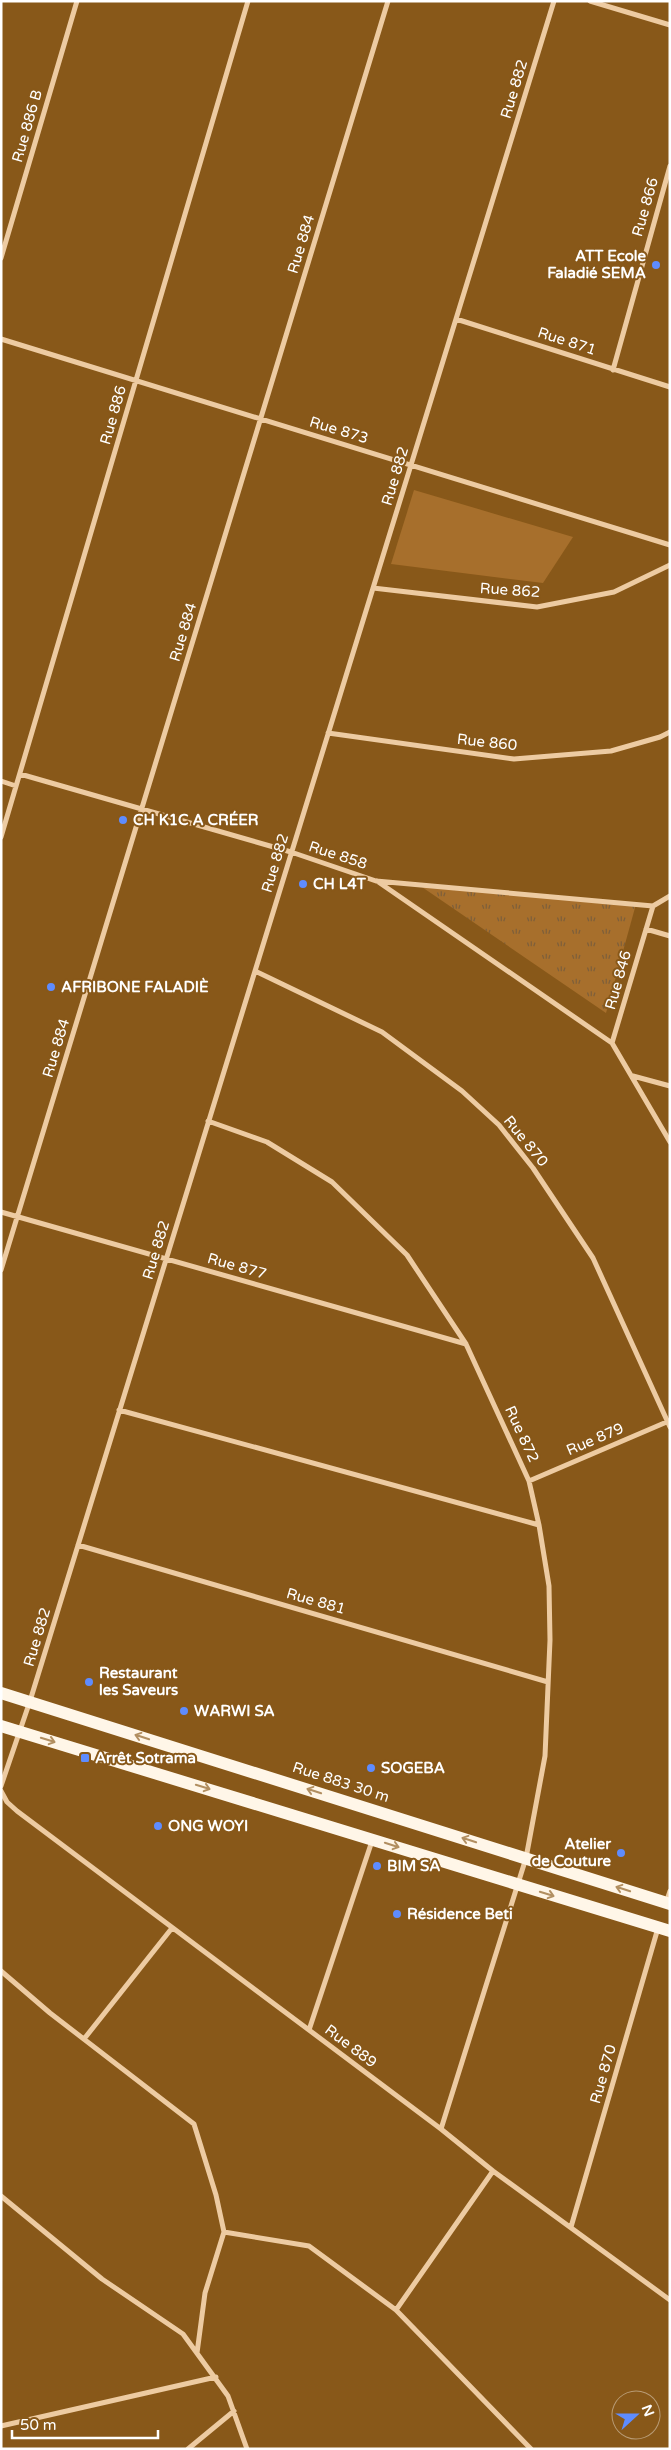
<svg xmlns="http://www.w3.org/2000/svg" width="671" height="2450" viewBox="0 0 671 2450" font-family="'Varela Round',sans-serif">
	<defs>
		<pattern id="park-tufts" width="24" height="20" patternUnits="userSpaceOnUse" patternTransform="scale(1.25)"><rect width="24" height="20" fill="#a76f2c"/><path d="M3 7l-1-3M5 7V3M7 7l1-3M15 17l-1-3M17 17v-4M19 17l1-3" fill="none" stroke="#7e5f3a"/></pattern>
	</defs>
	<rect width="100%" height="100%" fill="#885819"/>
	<!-- green -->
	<path fill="#a76f2c" d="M414 490 573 537 543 583 391 564Z"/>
	<!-- park -->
	<path fill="url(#park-tufts)" d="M419 885 636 904 606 1013Z"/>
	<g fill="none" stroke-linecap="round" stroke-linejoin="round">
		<!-- street -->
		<path stroke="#edcba2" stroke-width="5" d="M590 1 670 25
			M1 258 77 1
			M456 319 670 387
			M1 339 670 545
			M613 370 670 166
			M373 588 537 607 614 592 670 565
			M328 733 514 759 611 751 660 737 670 732
			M20 774 291 852 376 881 653 906
			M1 781 16 786
			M1 837 248 1
			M377 881 612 1043 670 1142
			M646 929 670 936
			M255 971 382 1032 462 1091 499 1125 533 1168 593 1258 670 1427
			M612 1043 653 906 670 896
			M633 1076 670 1086
			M208 1121 267 1142 332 1182 407 1255 466 1344 529 1481 539 1525 549 1586 550 1640 545 1756 526 1858 441 2129
			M1 1212 466 1344
			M1 1270 388 1
			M119 1410 539 1525
			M529 1481 669 1421
			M78 1545 548 1682
			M1 1786 30 1701 554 1
			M1 1791 7 1802 17 1811 441 2129 493 2171 670 2300
			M666 1903 670 1891
			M1 1971 50 2013 194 2124 216 2195 224 2232 205 2293 197 2353
			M309 2030 372 1841
			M84 2039 172 1928
			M1 2196 102 2279 183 2334 228 2396 247 2449
			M571 2227 658 1928
			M224 2232 309 2246 396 2310 531 2449
			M396 2310 493 2171
			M1 2426 216 2377
			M188 2449 234 2411"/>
		<!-- primary -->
		<path stroke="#fff6e8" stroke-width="12" d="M1 1693 670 1904
			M1 1726 670 1931"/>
	</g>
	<!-- one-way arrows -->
	<defs><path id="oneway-shaft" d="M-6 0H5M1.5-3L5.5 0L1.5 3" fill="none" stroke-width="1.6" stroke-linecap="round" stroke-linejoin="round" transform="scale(1.25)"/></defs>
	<g stroke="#b28f61">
		<use href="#oneway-shaft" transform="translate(142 1737) rotate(-162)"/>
		<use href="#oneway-shaft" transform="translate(48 1740) rotate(17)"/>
		<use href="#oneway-shaft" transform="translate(203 1787) rotate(17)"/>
		<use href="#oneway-shaft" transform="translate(314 1791) rotate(-162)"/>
		<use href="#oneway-shaft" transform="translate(469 1840) rotate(-162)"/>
		<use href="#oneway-shaft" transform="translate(392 1845) rotate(18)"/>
		<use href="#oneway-shaft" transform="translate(623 1889) rotate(-162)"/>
		<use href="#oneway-shaft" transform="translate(547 1894) rotate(17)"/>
	</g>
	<!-- markers -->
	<g fill="#5e8cff" stroke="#885819" stroke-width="2">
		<circle cx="656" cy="265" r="5"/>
		<circle cx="123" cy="820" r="5"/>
		<circle cx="303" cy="884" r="5"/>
		<circle cx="51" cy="987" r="5"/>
		<circle cx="89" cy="1682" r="5"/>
		<circle cx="184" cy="1711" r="5"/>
		<rect x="80" y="1753" width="10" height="10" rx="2.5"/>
		<circle cx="371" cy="1768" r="5"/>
		<circle cx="158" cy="1826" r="5"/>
		<circle cx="621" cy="1853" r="5"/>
		<circle cx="377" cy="1866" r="5"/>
		<circle cx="397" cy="1914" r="5"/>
	</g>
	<g text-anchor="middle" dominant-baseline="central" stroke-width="4" stroke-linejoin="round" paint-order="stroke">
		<!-- street labels -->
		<g font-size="15" fill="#fff" stroke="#885819">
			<text transform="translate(514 89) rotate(-73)">Rue 882</text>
			<text transform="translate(27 126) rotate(-74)">Rue 886 B</text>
			<text transform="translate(645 207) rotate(-74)">Rue 866</text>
			<text transform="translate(301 244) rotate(-73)">Rue 884</text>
			<text transform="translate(567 341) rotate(18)">Rue 871</text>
			<text transform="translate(113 415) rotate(-74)">Rue 886</text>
			<text transform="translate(339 430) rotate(17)">Rue 873</text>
			<text transform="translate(395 476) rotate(-73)">Rue 882</text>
			<text transform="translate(510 590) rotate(4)">Rue 862</text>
			<text transform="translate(183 632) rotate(-73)">Rue 884</text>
			<text transform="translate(487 742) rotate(6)">Rue 860</text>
			<text transform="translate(338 855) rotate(18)">Rue 858</text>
			<text transform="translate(275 863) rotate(-73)">Rue 882</text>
			<text transform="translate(618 980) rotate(-74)">Rue 846</text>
			<text transform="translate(56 1048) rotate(-73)">Rue 884</text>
			<text transform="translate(526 1141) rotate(51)">Rue 870</text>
			<text transform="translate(156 1250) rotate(-73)">Rue 882</text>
			<text transform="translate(237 1266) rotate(16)">Rue 877</text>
			<text transform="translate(522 1434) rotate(65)">Rue 872</text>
			<text transform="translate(595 1439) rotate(-23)">Rue 879</text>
			<text transform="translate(316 1601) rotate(16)">Rue 881</text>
			<text transform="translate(37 1637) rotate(-73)">Rue 882</text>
			<text transform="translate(341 1782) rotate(18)">Rue 883 30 m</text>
			<text transform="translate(351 2046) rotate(37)">Rue 889</text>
			<text transform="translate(603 2074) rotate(-74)">Rue 870</text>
		</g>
		<!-- poi labels -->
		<g font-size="15" font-weight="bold" fill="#fff" stroke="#885819" text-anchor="start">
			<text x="646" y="256" text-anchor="end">ATT Ecole<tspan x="646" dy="17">Faladié SEMA</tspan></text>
			<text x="133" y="820">CH K1C A CRÉER</text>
			<text x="313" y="884">CH L4T</text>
			<text x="61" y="987">AFRIBONE FALADIÈ</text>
			<text x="99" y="1673">Restaurant<tspan x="99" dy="17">les Saveurs</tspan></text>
			<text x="194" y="1711">WARWI SA</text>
			<text x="95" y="1758">Arrêt Sotrama</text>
			<text x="381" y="1768">SOGEBA</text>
			<text x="168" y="1826">ONG WOYI</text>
			<text x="611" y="1844" text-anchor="end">Atelier<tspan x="611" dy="17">de Couture</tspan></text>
			<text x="387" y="1866">BIM SA</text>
			<text x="407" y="1914">Résidence Beti</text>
		</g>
	</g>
	<!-- border -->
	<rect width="671" height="2450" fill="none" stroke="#ffffff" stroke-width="5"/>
	<!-- north arrow -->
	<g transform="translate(636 2415) rotate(69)"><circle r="24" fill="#885819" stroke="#b89b75"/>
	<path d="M0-4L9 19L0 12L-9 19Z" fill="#5e8cff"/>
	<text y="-8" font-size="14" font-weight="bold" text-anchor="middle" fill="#ffffff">N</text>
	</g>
	<!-- scale -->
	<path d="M12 2430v8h146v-8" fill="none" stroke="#ffffff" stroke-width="2.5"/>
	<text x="20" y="2430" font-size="15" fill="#ffffff" stroke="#885819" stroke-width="4" paint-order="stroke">50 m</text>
</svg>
